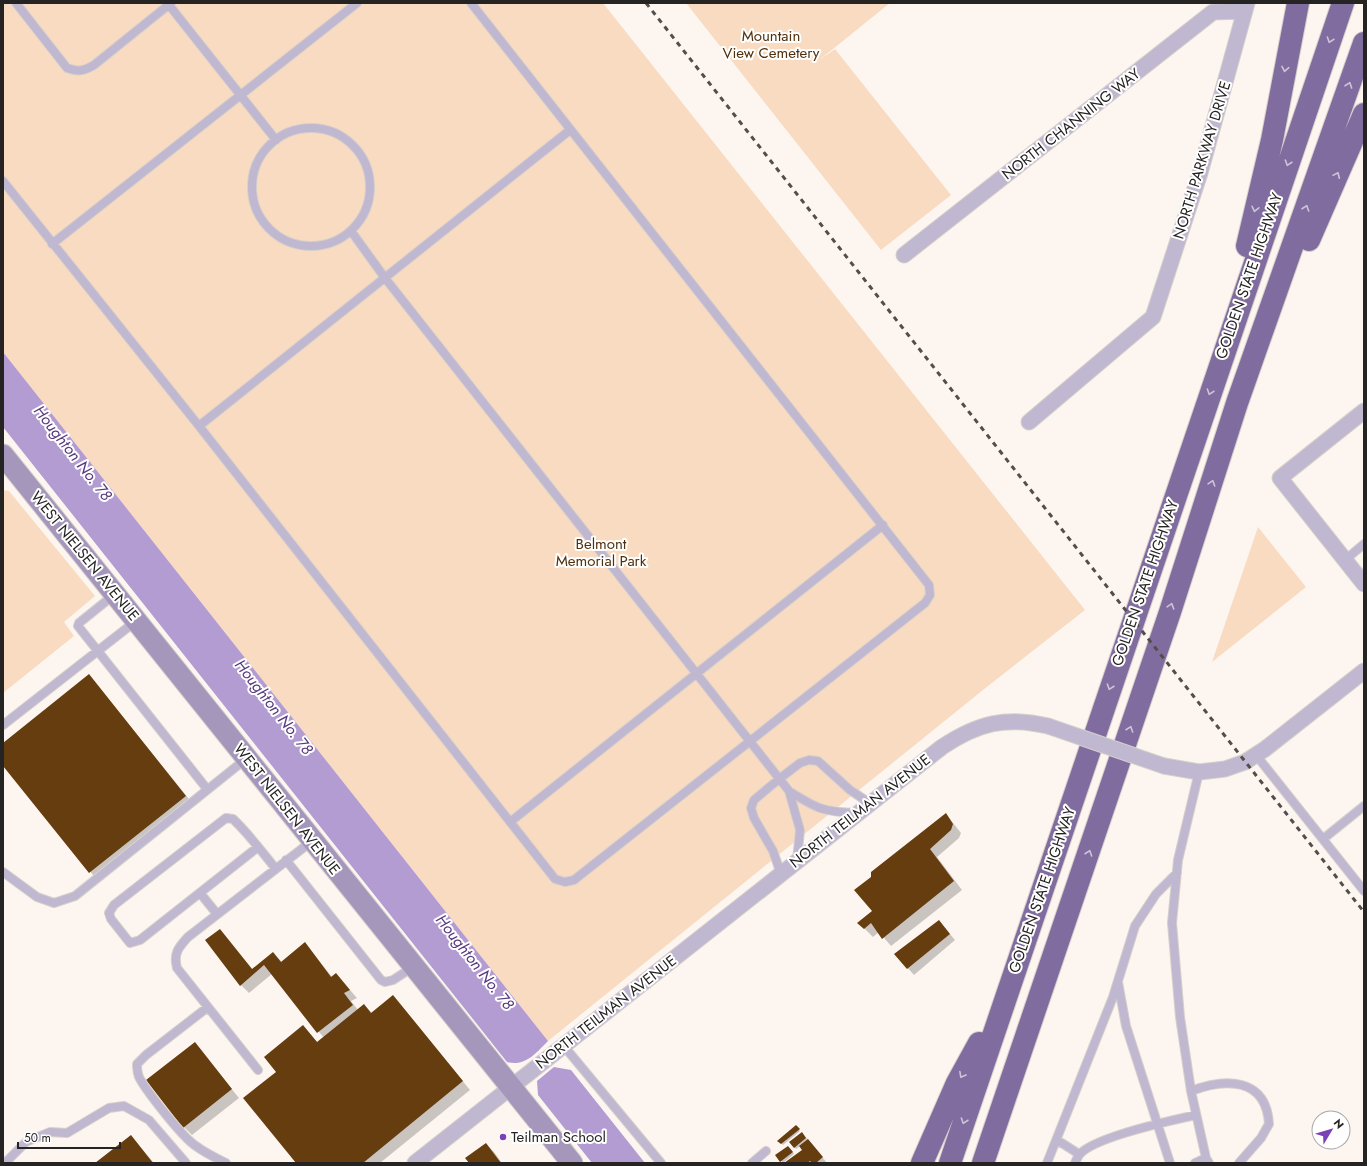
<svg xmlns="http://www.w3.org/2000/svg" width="1367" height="1166" viewBox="0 0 1367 1166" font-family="Jost,sans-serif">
	<rect width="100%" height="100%" fill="#fdf6f0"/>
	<!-- green -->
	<path fill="#f9dbc1" d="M3 3H603L1085 610 983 690 548 1041 3 352Z
		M686 3H890L818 61 835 49 951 195 881 250Z
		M3 490 9 491 95 596 64 622 74 636 3 693Z
		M1258 527 1306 587 1212 662Z"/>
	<!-- water -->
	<path fill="#b29cd2" d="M3 352 548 1041C536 1053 525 1067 507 1062L3 427Z
		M554 1067 571 1070 645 1163H592L538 1095 537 1081Z"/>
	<!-- shadow -->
	<path fill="#0003" d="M89 675 193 804 98 881 3 765V744Z
		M946 814 961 833 959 838 937 857 962 890 891 946 879 932 873 937 859 923 873 911Z
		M939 921 955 940 914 975 895 954Z
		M220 930 253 970 273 953 282 962 305 943 332 977 344 983 357 998 351 1001 358 1010 364 1005 372 1013 401 1005 470 1090 380 1163H298L303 1026 318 1043 324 1038 272 974 249 993 241 985Z
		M195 1044 239 1098 192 1135 184 1127Z
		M796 1127 800 1131 783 1145 779 1141Z
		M803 1134 812 1144 827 1163H786L803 1150 800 1146 796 1149 790 1142Z
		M131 1136 154 1163H97Z
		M486 1144 494 1152 502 1163H470Z
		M790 1148 794 1154 783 1163 777 1156Z"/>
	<!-- building -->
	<path fill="#663d0f" d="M89 674 186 796 89 873 3 766V743Z
		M946 813 953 824 951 830 930 849 954 881 882 939 871 923 864 929 857 923 872 911 854 890 871 877V872Z
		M939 920 950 934 907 969 894 954Z
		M220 929 252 969 273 952 281 962 305 942 331 977 336 973 350 990 344 993 353 1005 317 1033 264 965 240 986 205 940Z
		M393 995 463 1081 363 1163H296L243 1098 276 1072 264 1057 303 1025 317 1042 364 1004 371 1013Z
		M195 1042 232 1089 183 1128 146 1080Z
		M796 1125 800 1129 781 1144 777 1141Z
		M802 1132 806 1138 794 1148 789 1142Z
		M131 1135 153 1163H95Z
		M808 1139 823 1157 816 1163H812L810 1161 807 1163H784L802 1150 799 1146Z
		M486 1143 501 1163H469L465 1158Z
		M788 1146 793 1152 780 1162 775 1155Z"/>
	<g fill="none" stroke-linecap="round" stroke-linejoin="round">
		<defs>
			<path id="lane" d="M16 3 67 68C78 72 84 71 94 65L171 3
				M169 5 276 140
				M252 187a59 59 0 1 1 118 0a59 59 0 1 1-118 0Z
				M3 181 199 426 555 879 565 882 574 880 925 603 930 595 929 585 471 3
				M351 231 385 278 789 791 800 830 797 861
				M52 244 357 3
				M199 426 570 130
				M1345 560 1364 544
				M115 594 79 623 78 626 207 789
				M3 725 136 621
				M1256 755 1364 891
				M1199 772 1178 860 1172 923 1180 1017 1191 1091 1206 1158 1209 1163
				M789 791C817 809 824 812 857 813
				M510 822 883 525
				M1323 839 1364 806
				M258 847 140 940 130 943 111 919 109 913 114 905 226 818 233 819C249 834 262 852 276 869
				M286 860 381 980 385 982 393 980 413 967
				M3 872 37 897 54 903 75 896 247 758
				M781 874 773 851 754 818 751 808 754 800 779 779 800 763 809 760 818 761 850 790 871 804
				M200 893 217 914
				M1118 982 1126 1026 1170 1163
				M208 1007 146 1055 137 1064C137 1069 137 1074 140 1079 148 1093 183 1138 196 1146 205 1153 216 1158 226 1163
				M563 1045 661 1163
				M258 1070 177 968C173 953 179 947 188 937L312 841
				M1191 1091C1225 1078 1266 1077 1269 1124L1261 1138 1239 1163
				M1057 1140 1079 1154
				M5 1163 26 1142 50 1132 67 1133 109 1108 124 1106 149 1120 186 1163
				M752 1163 766 1151
				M1047 1163 1113 997 1135 926 1156 894 1177 873
				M1075 1163C1076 1160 1078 1157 1079 1155 1093 1137 1173 1120 1196 1115
				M1195 1163 1206 1158"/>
			<path id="street" d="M904 255 1213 12 1245 11
				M1364 411 1280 478 1364 584
				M1029 422 1153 317 1200 173 1247 3
				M1164 766 1199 772 1225 769 1245 762 1265 749 1364 671
				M415 1163 942 747C978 723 1006 716 1048 726"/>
			<path id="secondary" d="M3 455 572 1163"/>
			<path id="highway" d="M1309 240 1364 114
				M1247 246 1272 140 1298 3
				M922 1163 957 1083 979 1043
				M950 1163 1343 3
				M983 1163 1170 612 1237 403 1364 43"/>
		</defs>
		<!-- lane casing -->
		<use href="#lane" stroke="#d6d0cb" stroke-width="10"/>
		<!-- street casing -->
		<use href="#street" stroke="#d6d0cb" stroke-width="17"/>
		<!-- secondary casing -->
		<use href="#secondary" stroke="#d6d0cb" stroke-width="23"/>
		<!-- highway casing -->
		<use href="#highway" stroke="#d6d0cb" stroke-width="24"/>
		<!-- lane -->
		<use href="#lane" stroke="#c0b7d0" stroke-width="8"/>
		<!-- street -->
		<use href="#street" stroke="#c0b7d0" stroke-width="15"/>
		<!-- secondary -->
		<use href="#secondary" stroke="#a597bc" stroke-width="21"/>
		<!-- highway -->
		<use href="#highway" stroke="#816c9f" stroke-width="22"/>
		<!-- rail -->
		<path stroke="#514e4b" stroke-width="3" stroke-dasharray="5 5" stroke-linecap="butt" d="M646 3 1364 912"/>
		<defs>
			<path id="street-bridge" d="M1048 726 1164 766"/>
		</defs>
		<!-- street-bridge casing -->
		<use href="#street-bridge" stroke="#d6d0cb" stroke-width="17" stroke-linecap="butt"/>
		<!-- street-bridge -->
		<use href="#street-bridge" stroke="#c0b7d0" stroke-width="15"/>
	</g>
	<!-- one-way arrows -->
	<defs><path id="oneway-chevron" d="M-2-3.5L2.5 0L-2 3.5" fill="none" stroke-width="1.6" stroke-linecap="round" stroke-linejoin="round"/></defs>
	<g stroke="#cdc4d9">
		<use href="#oneway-chevron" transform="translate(1330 40) rotate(109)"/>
		<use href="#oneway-chevron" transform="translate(1285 69) rotate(101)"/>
		<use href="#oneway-chevron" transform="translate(1349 85) rotate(-71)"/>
		<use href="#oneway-chevron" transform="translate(1288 163) rotate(109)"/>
		<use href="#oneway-chevron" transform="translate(1337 175) rotate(-66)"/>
		<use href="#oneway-chevron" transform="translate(1306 208) rotate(-71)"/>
		<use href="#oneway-chevron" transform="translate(1255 209) rotate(103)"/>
		<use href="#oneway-chevron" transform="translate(1210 392) rotate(109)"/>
		<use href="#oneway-chevron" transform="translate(1212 483) rotate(-72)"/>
		<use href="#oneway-chevron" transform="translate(1171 606) rotate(-72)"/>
		<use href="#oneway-chevron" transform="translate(1110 687) rotate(109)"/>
		<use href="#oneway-chevron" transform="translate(1130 729) rotate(-71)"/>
		<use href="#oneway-chevron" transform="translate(1089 853) rotate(-71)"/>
		<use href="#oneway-chevron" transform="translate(962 1075) rotate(119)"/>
		<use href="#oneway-chevron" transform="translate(964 1121) rotate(109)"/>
	</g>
	<!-- markers -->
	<circle fill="#7b41b8" stroke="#fff" stroke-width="1.5" cx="503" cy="1137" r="4"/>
	<g text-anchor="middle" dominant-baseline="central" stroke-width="4" stroke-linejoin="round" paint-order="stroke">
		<!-- park labels -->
		<g font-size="15" fill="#50300d" stroke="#fff">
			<text x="771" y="36">Mountain<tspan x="771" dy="17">View Cemetery</tspan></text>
			<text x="601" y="544">Belmont<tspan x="601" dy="17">Memorial Park</tspan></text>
		</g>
		<!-- street labels -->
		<g font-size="15" fill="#262422" stroke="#fff">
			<text transform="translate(1071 124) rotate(-38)">NORTH CHANNING WAY</text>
			<text transform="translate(1202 160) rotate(-73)">NORTH PARKWAY DRIVE</text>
			<text transform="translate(1249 276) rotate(-71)">GOLDEN STATE HIGHWAY</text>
			<text transform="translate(85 556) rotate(51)">WEST NIELSEN AVENUE</text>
			<text transform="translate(1145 583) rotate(-71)">GOLDEN STATE HIGHWAY</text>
			<text transform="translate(287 809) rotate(52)">WEST NIELSEN AVENUE</text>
			<text transform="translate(860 811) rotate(-38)">NORTH TEILMAN AVENUE</text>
			<text transform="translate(1042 890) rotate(-71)">GOLDEN STATE HIGHWAY</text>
			<text transform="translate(606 1012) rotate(-38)">NORTH TEILMAN AVENUE</text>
		</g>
		<!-- poi labels -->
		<g font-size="15" fill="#262422" stroke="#fff" text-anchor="start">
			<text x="511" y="1137">Teilman School</text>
		</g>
		<!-- water labels -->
		<g font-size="16" font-style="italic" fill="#593a7e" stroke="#fff">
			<text transform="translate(73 453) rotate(52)">Houghton No. 78</text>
			<text transform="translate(274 707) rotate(52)">Houghton No. 78</text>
			<text transform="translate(475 962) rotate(52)">Houghton No. 78</text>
		</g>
	</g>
	<!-- border -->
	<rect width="1367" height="1166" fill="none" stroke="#262422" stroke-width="8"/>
	<!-- north arrow -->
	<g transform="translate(1331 1130) rotate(52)"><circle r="19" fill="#ffffff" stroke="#a8a7a7"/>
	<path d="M0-3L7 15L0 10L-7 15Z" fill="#7b41b8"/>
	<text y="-6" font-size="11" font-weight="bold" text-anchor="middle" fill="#262422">N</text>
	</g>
	<!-- scale -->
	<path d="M18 1142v6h102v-6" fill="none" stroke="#262422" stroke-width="2"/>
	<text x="24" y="1142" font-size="12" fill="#262422" stroke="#ffffff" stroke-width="3" paint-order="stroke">50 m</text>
</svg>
